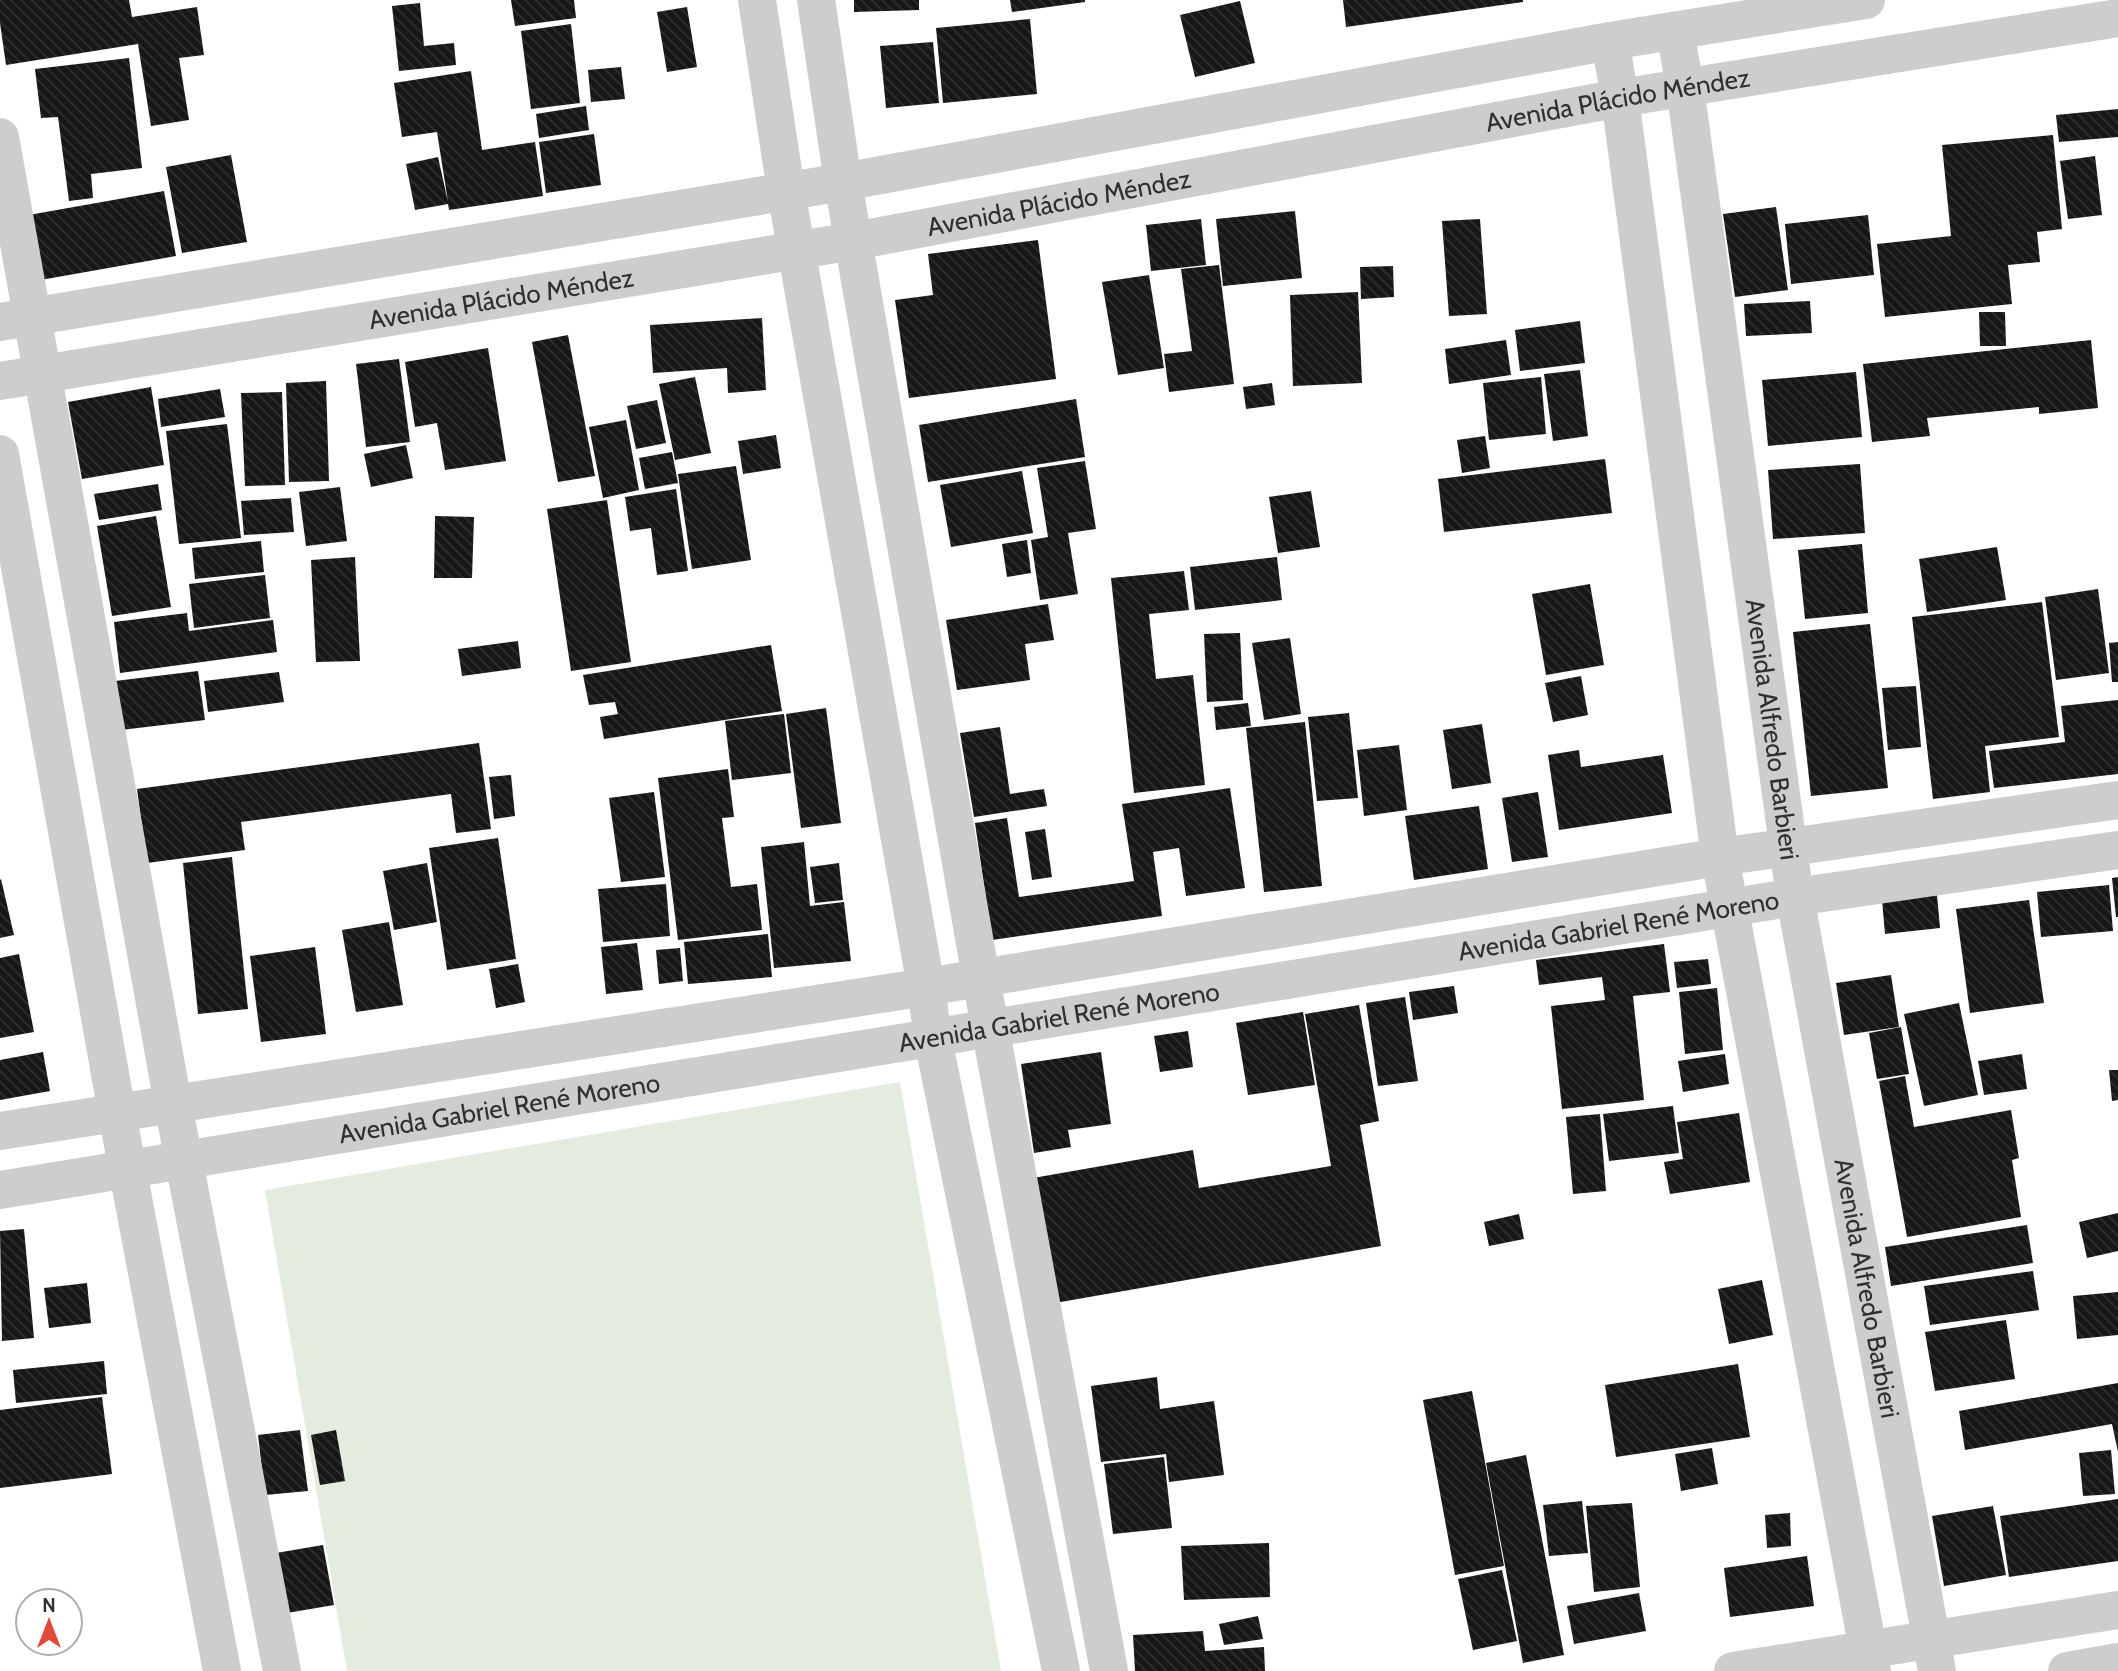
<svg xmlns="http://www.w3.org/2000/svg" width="2118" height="1671" viewBox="0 0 2118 1671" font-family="Cabin,sans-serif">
	<defs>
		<pattern id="building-back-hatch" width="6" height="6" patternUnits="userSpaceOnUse" patternTransform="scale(1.75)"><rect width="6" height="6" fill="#171717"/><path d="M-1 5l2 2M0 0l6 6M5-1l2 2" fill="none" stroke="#303030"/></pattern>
	</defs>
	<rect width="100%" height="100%" fill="#fff"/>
	<!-- pitch -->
	<path fill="#e4ecdf" d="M900 1082 1001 1671H347L265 1190Z"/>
	<!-- building -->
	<path fill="url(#building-back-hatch)" d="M0 0H129L132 17 197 7 204 55 179 58 189 120 151 126 138 44 6 65 0 23Z
		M511 0H574L576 18 515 26Z
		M854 0H919V10L854 12Z
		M1010 0H1085V2L1012 12Z
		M1343 0H1523V2L1346 27Z
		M1240 1 1255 63 1195 77 1180 15Z
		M420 3 424 46 454 43 456 65 399 71 392 6Z
		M687 7 697 67 667 72 657 12Z
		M1030 19 1037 94 943 103 936 28Z
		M571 24 580 103 531 109 521 31Z
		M933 42 939 103 886 108 880 46Z
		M129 58 142 168 91 174 93 198 69 201 58 117 41 118 35 69Z
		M621 67 625 99 591 102 588 70Z
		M471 71 482 150 535 142 543 196 449 210 448 204 415 210 406 164 438 157 448 202 437 132 402 137 394 83Z
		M586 106 589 130 539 138 536 114Z
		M2118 109V137L2059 142 2056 115Z
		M594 134 601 185 546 193 539 142Z
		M2053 135 2062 229 2037 232 2040 262 2008 265 2012 304 1885 317 1877 244 1951 236 1942 145Z
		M231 155 247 242 182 253 166 167Z
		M2095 156 2102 215 2068 219 2060 161Z
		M164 191 176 256 35 281 23 216Z
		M1776 207 1788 290 1735 297 1723 214Z
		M1295 211 1302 278 1223 286 1216 219Z
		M1868 215 1874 275 1791 284 1785 224Z
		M1201 219 1206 265 1151 271 1146 225Z
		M1480 219 1487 314 1449 316 1442 221Z
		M1038 240 1056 379 909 398 895 300 933 295 928 254Z
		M1219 265 1234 384 1169 392 1164 354 1192 351 1181 269Z
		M1393 266 1394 297 1361 299 1360 267Z
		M1149 275 1164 368 1118 375 1102 282Z
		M1358 292 1362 383 1293 386 1290 295Z
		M1810 301 1812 333 1746 336 1744 304Z
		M1979 312H2005L2006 346H1980Z
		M762 318 766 390 728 393 727 368 653 373 650 325Z
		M1580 321 1585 363 1520 371 1515 330Z
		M568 335 595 476 558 482 532 342Z
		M1506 340 1511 375 1449 384 1445 349Z
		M2091 340 2098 408 2039 414V407L1927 418 1930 436 1872 442 1863 364Z
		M488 348 506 461 445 470 437 423 415 427 405 362Z
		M399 359 410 442 366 447 356 364Z
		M1580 370 1588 436 1553 441 1544 374Z
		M1856 372 1862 437 1768 446 1762 380Z
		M695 377 711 453 675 460 659 384Z
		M1541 377 1546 434 1489 440 1483 383Z
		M326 381 329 481 289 482 286 383Z
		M1272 383 1275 405 1246 409 1243 387Z
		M151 387 164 465 82 479 68 402Z
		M220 389 225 417 161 427 158 399Z
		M282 392 285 485 245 486 241 393Z
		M1076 399 1085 457 928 482 919 425Z
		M657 400 666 443 636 449 627 406Z
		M626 420 639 490 603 498 589 427Z
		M227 424 241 538 179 544 166 431Z
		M776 435 781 468 743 474 738 441Z
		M1485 436 1490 468 1462 473 1457 440Z
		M406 445 413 478 371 487 364 454Z
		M672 452 678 483 645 489 639 458Z
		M1605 459 1612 513 1444 532 1438 479Z
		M1085 461 1096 529 1068 533 1078 594 1040 600 1031 540 1048 537 1037 468Z
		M1860 464 1865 533 1773 539 1768 470Z
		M736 466 751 560 692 569 678 474Z
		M1022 471 1033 533 951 547 940 485Z
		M158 484 162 510 99 520 94 494Z
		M340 487 347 541 306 546 299 492Z
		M676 489 688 571 657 575 651 528 630 531 625 497Z
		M1311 491 1320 547 1278 553 1269 497Z
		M291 498 294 532 244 535 241 501Z
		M607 500 631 662 571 671 547 509Z
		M156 516 171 607 112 616 97 526Z
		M435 516 474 517 472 578H434Z
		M1027 540 1031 573 1007 577 1002 544Z
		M261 541 264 572 195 579 192 548Z
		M1862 544 1868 613 1805 619 1798 550Z
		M1997 547 2006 600 1927 612 1919 559Z
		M355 557 360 661 316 662 311 560Z
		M1277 557 1282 600 1195 610 1190 567Z
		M1184 571 1189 610 1149 614 1156 679 1193 675 1205 785 1134 793 1111 578Z
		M265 575 270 618 194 628 189 584Z
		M1590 584 1604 665 1546 675 1532 594Z
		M2098 589 2109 673 2056 680 2045 597Z
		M2042 602 2059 737 1985 746 1990 792 1933 799 1912 617Z
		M1048 604 1054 640 1025 644 1030 680 957 690 946 620Z
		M187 613 189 631 273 620 277 652 120 673 114 622Z
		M1870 624 1888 788 1811 796 1793 632Z
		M1240 633 1243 700 1207 702 1204 634Z
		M1290 638 1301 714 1264 720 1252 643Z
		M518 641 521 668 462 676 458 649Z
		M2118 642V682H2112L2109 643Z
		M771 645 782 711 604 739 600 717 618 714 615 702 589 705 583 675Z
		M198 671 205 720 121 730 115 681Z
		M279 672 284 702 208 712 204 681Z
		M1581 676 1588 715 1553 722 1545 683Z
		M1916 686 1921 747 1888 750 1882 688Z
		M2118 700V774L1994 788 1989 751 2065 742 2061 706Z
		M1248 703 1251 726 1216 730 1214 707Z
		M826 708 841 823 801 828 786 714Z
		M1349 713 1358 798 1317 801 1308 717Z
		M784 714 791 773 732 780 725 721Z
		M1305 722 1322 886 1264 892 1246 728Z
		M1482 724 1491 783 1452 789 1443 730Z
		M1000 727 1010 794 1044 789 1047 806 974 817 960 733Z
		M479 743 491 829 456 833 451 794 241 822 245 850 147 863 137 789Z
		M1399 745 1407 810 1364 816 1357 750Z
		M1579 750 1581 767 1663 755 1672 813 1559 830 1548 755Z
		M728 769 734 817 722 818 731 887 757 884 762 930 678 940 658 778Z
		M511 775 515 816 494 819 489 777Z
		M1230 788 1245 888 1186 896 1179 848 1153 852 1162 916 992 940 975 823 1007 818 1019 897 1134 881 1122 804Z
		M654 792 665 877 621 882 609 798Z
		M1538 792 1548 857 1512 862 1502 798Z
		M1479 806 1488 869 1414 880 1405 816Z
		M1045 829 1052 877 1032 880 1025 832Z
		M498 838 516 959 447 970 429 848Z
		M804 842 810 906 844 902 851 961 774 968 761 847Z
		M232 857 248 1009 198 1014 183 863Z
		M427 863 437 922 394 930 383 871Z
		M839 863 843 900 815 903 810 867Z
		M2118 877V917H2116L2112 878Z
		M1 879 14 935 0 938V880Z
		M666 884 670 936 603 942 598 889Z
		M2109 885 2113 931 2041 937 2037 892Z
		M1937 895 1940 928 1885 934 1882 900Z
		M2029 900 2044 1003 1970 1013 1956 909Z
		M389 922 403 1005 356 1012 342 930Z
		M768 934 772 977 688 984 684 942Z
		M637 943 643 990 606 994 601 947Z
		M1664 944 1670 992 1633 996 1644 1100 1562 1109 1551 1006 1605 1000 1602 977 1539 985 1536 960Z
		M315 947 326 1034 261 1042 250 956Z
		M680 948 683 981 659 984 656 950Z
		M19 954 34 1032 0 1038V958Z
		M1708 959 1711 984 1677 988 1674 962Z
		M518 964 525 1002 496 1008 489 969Z
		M1891 975 1899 1027 1844 1035 1836 983Z
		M1454 986 1458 1013 1413 1020 1409 992Z
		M1717 988 1723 1050 1685 1054 1679 992Z
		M1405 997 1418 1081 1378 1086 1366 1003Z
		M1959 1003 1978 1095 1924 1106 1904 1014Z
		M1359 1005 1379 1121 1360 1125 1381 1246 1055 1303 1033 1178 1193 1150 1199 1188 1331 1166 1305 1014Z
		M1303 1012 1315 1085 1248 1095 1236 1023Z
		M1901 1027 1909 1074 1877 1079 1869 1033Z
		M1188 1031 1193 1067 1160 1072 1154 1036Z
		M43 1052 50 1091 0 1100V1060Z
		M1101 1052 1111 1124 1068 1130 1071 1147 1034 1153 1021 1064Z
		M1725 1054 1729 1084 1683 1092 1678 1061Z
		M2022 1054 2027 1089 1984 1095 1978 1061Z
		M2109 1070H2118V1100L2112 1101Z
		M1905 1076 1914 1127 2011 1110 2019 1158 2012 1160 2021 1217 1907 1237 1879 1081Z
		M1673 1106 1679 1153 1609 1161 1603 1114Z
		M1739 1113 1750 1182 1670 1194 1664 1162 1683 1159 1677 1122Z
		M1600 1114 1606 1191 1573 1194 1566 1117Z
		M2118 1213V1251L2087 1258 2079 1222Z
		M1519 1214 1524 1239 1489 1246 1484 1222Z
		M2027 1225 2033 1263 1891 1286 1885 1247Z
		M24 1229 34 1338 2 1341 0 1231Z
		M2033 1271 2039 1310 1930 1325 1924 1286Z
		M1762 1280 1773 1335 1729 1344 1718 1289Z
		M87 1283 91 1323 49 1328 44 1288Z
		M2118 1292V1335L2077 1339 2073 1296Z
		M2006 1320 2015 1379 1935 1391 1925 1332Z
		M104 1361 107 1394 16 1403 13 1370Z
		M1738 1364 1750 1437 1616 1457 1605 1385Z
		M1157 1377 1160 1409 1214 1401 1224 1475 1169 1482 1166 1454 1101 1462 1091 1386Z
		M2118 1383V1452L2112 1424 1965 1450 1959 1411Z
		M1472 1391 1504 1566 1455 1575 1423 1400Z
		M102 1397 112 1474 0 1488V1410Z
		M300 1430 308 1491 265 1495 258 1435Z
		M336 1430 345 1481 320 1485 311 1435Z
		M1712 1448 1718 1484 1681 1491 1675 1454Z
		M2111 1450 2115 1494 2083 1496 2079 1453Z
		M1526 1455 1564 1655 1523 1663 1486 1463Z
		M1164 1457 1172 1528 1113 1534 1104 1464Z
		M2118 1499V1561L2009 1577 2000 1516Z
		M1582 1501 1588 1553 1549 1556 1543 1505Z
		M1632 1503 1640 1587 1594 1592 1586 1506Z
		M1993 1506 2006 1575 1944 1586 1932 1516Z
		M1790 1513 1791 1546 1767 1548 1765 1515Z
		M1269 1543 1270 1597 1184 1600 1181 1546Z
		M323 1545 334 1605 287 1613 276 1553Z
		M1807 1556 1814 1606 1730 1617 1724 1568Z
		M1502 1570 1517 1641 1473 1650 1458 1579Z
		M1639 1593 1646 1631 1574 1644 1567 1606Z
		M1258 1616 1263 1639 1224 1645 1219 1624Z
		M1203 1631 1205 1651 1264 1647 1265 1671H1135L1133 1635Z"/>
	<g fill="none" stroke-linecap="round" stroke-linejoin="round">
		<!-- street -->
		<g stroke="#cdcdcd" stroke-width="38">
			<path d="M757 0 786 191 926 987 933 1039 1061 1671"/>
			<path d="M816 0 843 182 981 978 1109 1671"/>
			<path id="s1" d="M1675 31 1685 87 1795 897 1937 1671"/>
			<path d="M1610 41 1620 98 1720 857 1872 1671"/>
			<path d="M0 137 173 1104 282 1671"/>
			<path d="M0 322 843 182 1610 41 1866 0"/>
			<path id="s2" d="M0 381 854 241 1620 98 2118 18"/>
			<path d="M0 454 117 1113 222 1671"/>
			<path d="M0 1131 926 987 1720 857 2118 800"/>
			<path id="s3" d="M0 1190 1795 897 2118 850"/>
			<path d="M1733 1671 2118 1610"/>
			<path d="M2067 1671 2118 1662"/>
		</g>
	</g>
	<g text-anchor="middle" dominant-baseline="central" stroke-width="7" stroke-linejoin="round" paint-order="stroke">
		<!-- street labels -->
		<g font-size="26" fill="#303030" stroke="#fff">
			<text stroke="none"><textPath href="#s2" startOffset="1642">Avenida Plácido Méndez</textPath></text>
			<text stroke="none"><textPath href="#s2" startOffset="1074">Avenida Plácido Méndez</textPath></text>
			<text stroke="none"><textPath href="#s2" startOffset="508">Avenida Plácido Méndez</textPath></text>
			<text stroke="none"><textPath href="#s1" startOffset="705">Avenida Alfredo Barbieri</textPath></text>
			<text stroke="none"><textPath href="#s3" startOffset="1640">Avenida Gabriel René Moreno</textPath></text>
			<text stroke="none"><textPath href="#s3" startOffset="1073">Avenida Gabriel René Moreno</textPath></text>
			<text stroke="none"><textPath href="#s3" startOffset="506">Avenida Gabriel René Moreno</textPath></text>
			<text stroke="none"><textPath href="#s1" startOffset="1272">Avenida Alfredo Barbieri</textPath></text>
		</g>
	</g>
	<!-- north arrow -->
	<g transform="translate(49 1622)"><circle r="33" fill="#ffffff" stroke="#acacac" stroke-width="2"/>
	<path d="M0-5L12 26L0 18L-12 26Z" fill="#de493b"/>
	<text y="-10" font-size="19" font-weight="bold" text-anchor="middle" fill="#303030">N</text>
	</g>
</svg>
